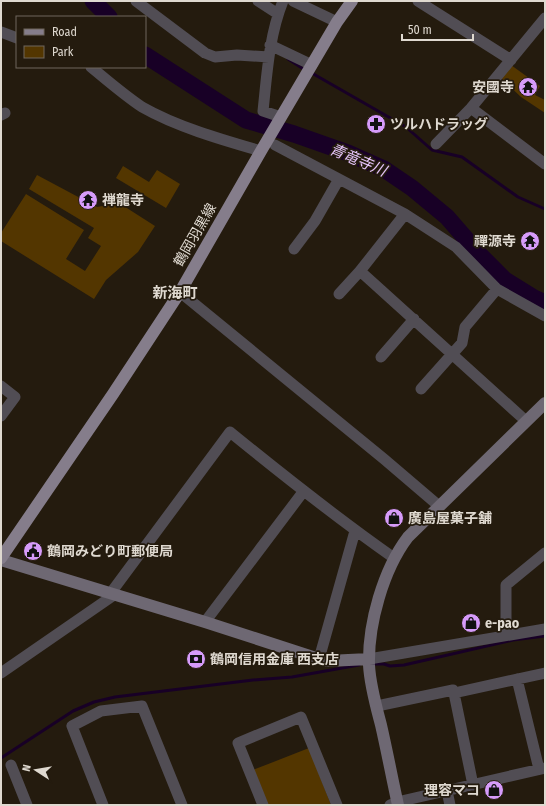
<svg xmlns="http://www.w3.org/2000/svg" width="546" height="806" viewBox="0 0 546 806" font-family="'Fira Sans Condensed','Noto Sans JP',sans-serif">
	<rect width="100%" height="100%" fill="#241b0e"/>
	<!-- green -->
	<path fill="#533600" d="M511 65 540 86 535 95 545 100V113L521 97 501 78Z
		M123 166 149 182 157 170 180 184 166 208 116 178Z
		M37 175 97 207 119 203 155 226 138 252 106 280 94 299 1 241V233L26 194 84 230 66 259 85 271 101 246 88 238 94 228 29 189Z
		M309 748 331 805H267L253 770Z"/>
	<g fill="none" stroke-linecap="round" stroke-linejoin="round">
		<!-- stream -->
		<path stroke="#180026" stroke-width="3" d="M288 59 305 70
			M310 72 406 127 432 150 462 157 518 197 545 209
			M372 664H384L390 666 404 665 513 640 545 636
			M1 758 73 711 94 702 115 697 253 680 292 677 359 665"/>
		<!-- river -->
		<path stroke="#180026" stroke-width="17" d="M93 1 109 17
			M145 55 246 120 294 134 348 153 384 169 412 188 447 217 480 255 505 280 534 298 545 303"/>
		<!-- street -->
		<path stroke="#514d54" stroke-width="11" d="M136 1 205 53 215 57 237 55 269 57
			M258 1 278 14
			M293 1 337 22
			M418 1 511 60
			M1 32 17 38
			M270 45 312 65
			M91 67C108 81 124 95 142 107 177 127 223 140 261 151
			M471 108 545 164
			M1 115 5 113
			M281 117 263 111C267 74 269 36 283 1
			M436 144 471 108 545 18
			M275 145 405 214 456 247 497 289 545 316
			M405 214 360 271 526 421
			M294 249 315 221 339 179
			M180 292 384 459 439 506
			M339 294 360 271
			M381 357 414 319
			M1 386 15 397 1 416
			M421 389 462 343 465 327 497 289
			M110 594 230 432C284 476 337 518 394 558
			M205 622 303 492
			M506 635V585L545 553
			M319 659 355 531
			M369 659 545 629
			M1 673 114 595
			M517 679 539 769
			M454 693 473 785
			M377 706 453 690 454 693 545 673
			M11 765 27 805
			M447 791 450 805
			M103 805 72 726 101 711 142 706 182 805
			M263 805 238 743 301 717 337 805
			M390 805 397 802 545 768"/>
		<!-- secondary -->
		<path stroke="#6e6873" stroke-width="12" d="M1 560 205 622 319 659 328 661 369 659
			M398 805C392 778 387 751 381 725 376 706 370 685 369 665 368 624 383 570 408 537L545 403"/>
		<!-- primary -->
		<path stroke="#857d8b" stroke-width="12" d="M1 558 113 394 180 292 261 151 337 22 352 1"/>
	</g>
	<!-- icons -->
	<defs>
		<symbol id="temple-disc" viewBox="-11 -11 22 22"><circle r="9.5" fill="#d69bfa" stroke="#241b0e"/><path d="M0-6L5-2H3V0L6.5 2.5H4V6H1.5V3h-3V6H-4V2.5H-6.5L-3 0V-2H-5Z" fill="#111"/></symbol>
		<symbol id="pharmacy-disc" viewBox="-11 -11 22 22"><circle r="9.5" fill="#d69bfa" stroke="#241b0e"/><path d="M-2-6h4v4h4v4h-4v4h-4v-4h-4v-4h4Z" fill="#111"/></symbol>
		<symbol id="shop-disc" viewBox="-11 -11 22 22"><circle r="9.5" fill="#d69bfa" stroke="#241b0e"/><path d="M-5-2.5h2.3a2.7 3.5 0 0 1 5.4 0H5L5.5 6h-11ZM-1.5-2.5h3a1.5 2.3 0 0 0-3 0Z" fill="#111"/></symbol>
		<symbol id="civic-disc" viewBox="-11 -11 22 22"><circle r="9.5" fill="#d69bfa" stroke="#241b0e"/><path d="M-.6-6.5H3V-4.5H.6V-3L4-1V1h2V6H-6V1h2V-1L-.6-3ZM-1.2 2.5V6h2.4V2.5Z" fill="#111"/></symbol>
		<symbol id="bank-disc" viewBox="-11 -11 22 22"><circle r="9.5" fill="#d69bfa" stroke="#241b0e"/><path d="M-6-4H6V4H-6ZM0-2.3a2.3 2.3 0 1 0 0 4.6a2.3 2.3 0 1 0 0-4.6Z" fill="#111"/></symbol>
	</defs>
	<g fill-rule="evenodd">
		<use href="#temple-disc" x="517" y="76" width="22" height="22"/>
		<use href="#pharmacy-disc" x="365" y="113" width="22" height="22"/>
		<use href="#temple-disc" x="77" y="189" width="22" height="22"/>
		<use href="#temple-disc" x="519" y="230" width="22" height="22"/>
		<use href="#shop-disc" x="383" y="507" width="22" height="22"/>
		<use href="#civic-disc" x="22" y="540" width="22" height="22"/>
		<use href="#shop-disc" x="460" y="612" width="22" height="22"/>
		<use href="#bank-disc" x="185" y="648" width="22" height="22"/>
		<use href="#shop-disc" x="483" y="779" width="22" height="22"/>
	</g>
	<g text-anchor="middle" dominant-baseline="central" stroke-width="3.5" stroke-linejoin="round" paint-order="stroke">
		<!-- poi labels -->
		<g font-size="14" font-weight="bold" fill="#dfd9d0" stroke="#241b0e" text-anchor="start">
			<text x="514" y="87" text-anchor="end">安國寺</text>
			<text x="390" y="124">ツルハドラッグ</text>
			<text x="102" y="200">禅龍寺</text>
			<text x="516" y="241" text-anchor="end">禪源寺</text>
			<text x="408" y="518">廣島屋菓子舗</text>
			<text x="47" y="551">鶴岡みどり町郵便局</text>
			<text x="485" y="623">e-pao</text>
			<text x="210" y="659">鶴岡信用金庫 西支店</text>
			<text x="480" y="790" text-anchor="end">理容マコ</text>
		</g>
		<!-- street labels -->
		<g font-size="14" fill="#dfd9d0" stroke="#241b0e">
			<text transform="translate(195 235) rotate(-60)">鶴岡羽黒線</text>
		</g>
		<!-- water labels -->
		<g font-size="15" font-style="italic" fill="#e5c4fb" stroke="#241b0e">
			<text transform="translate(358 160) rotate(23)">青竜寺川</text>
		</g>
		<!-- neighbourhood labels -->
		<g font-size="15" font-weight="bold" fill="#dfd9d0" stroke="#241b0e">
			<text x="175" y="293">新海町</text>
		</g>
	</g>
	<!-- border -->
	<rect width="546" height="806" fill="none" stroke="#dfd9d0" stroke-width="4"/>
	<!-- legend -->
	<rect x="16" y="16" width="130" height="52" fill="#241b0e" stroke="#6f675c"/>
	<rect x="24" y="29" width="20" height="6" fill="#857d8b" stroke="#6f675c"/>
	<text x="52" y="36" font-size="12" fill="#dfd9d0">Road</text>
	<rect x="24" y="46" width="20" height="12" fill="#533600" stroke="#6f675c"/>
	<text x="52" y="56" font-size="12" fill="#dfd9d0">Park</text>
	<!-- north arrow -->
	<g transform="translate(36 770) rotate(282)" stroke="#241b0e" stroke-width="3" paint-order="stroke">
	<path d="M0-3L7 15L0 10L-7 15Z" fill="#dfd9d0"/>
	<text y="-6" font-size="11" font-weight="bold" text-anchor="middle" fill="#dfd9d0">N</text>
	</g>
	<!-- scale -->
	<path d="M402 34v6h71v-6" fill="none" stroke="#dfd9d0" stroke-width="2"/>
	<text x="408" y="34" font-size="12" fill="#dfd9d0" stroke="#241b0e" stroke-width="3" paint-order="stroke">50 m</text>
</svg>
